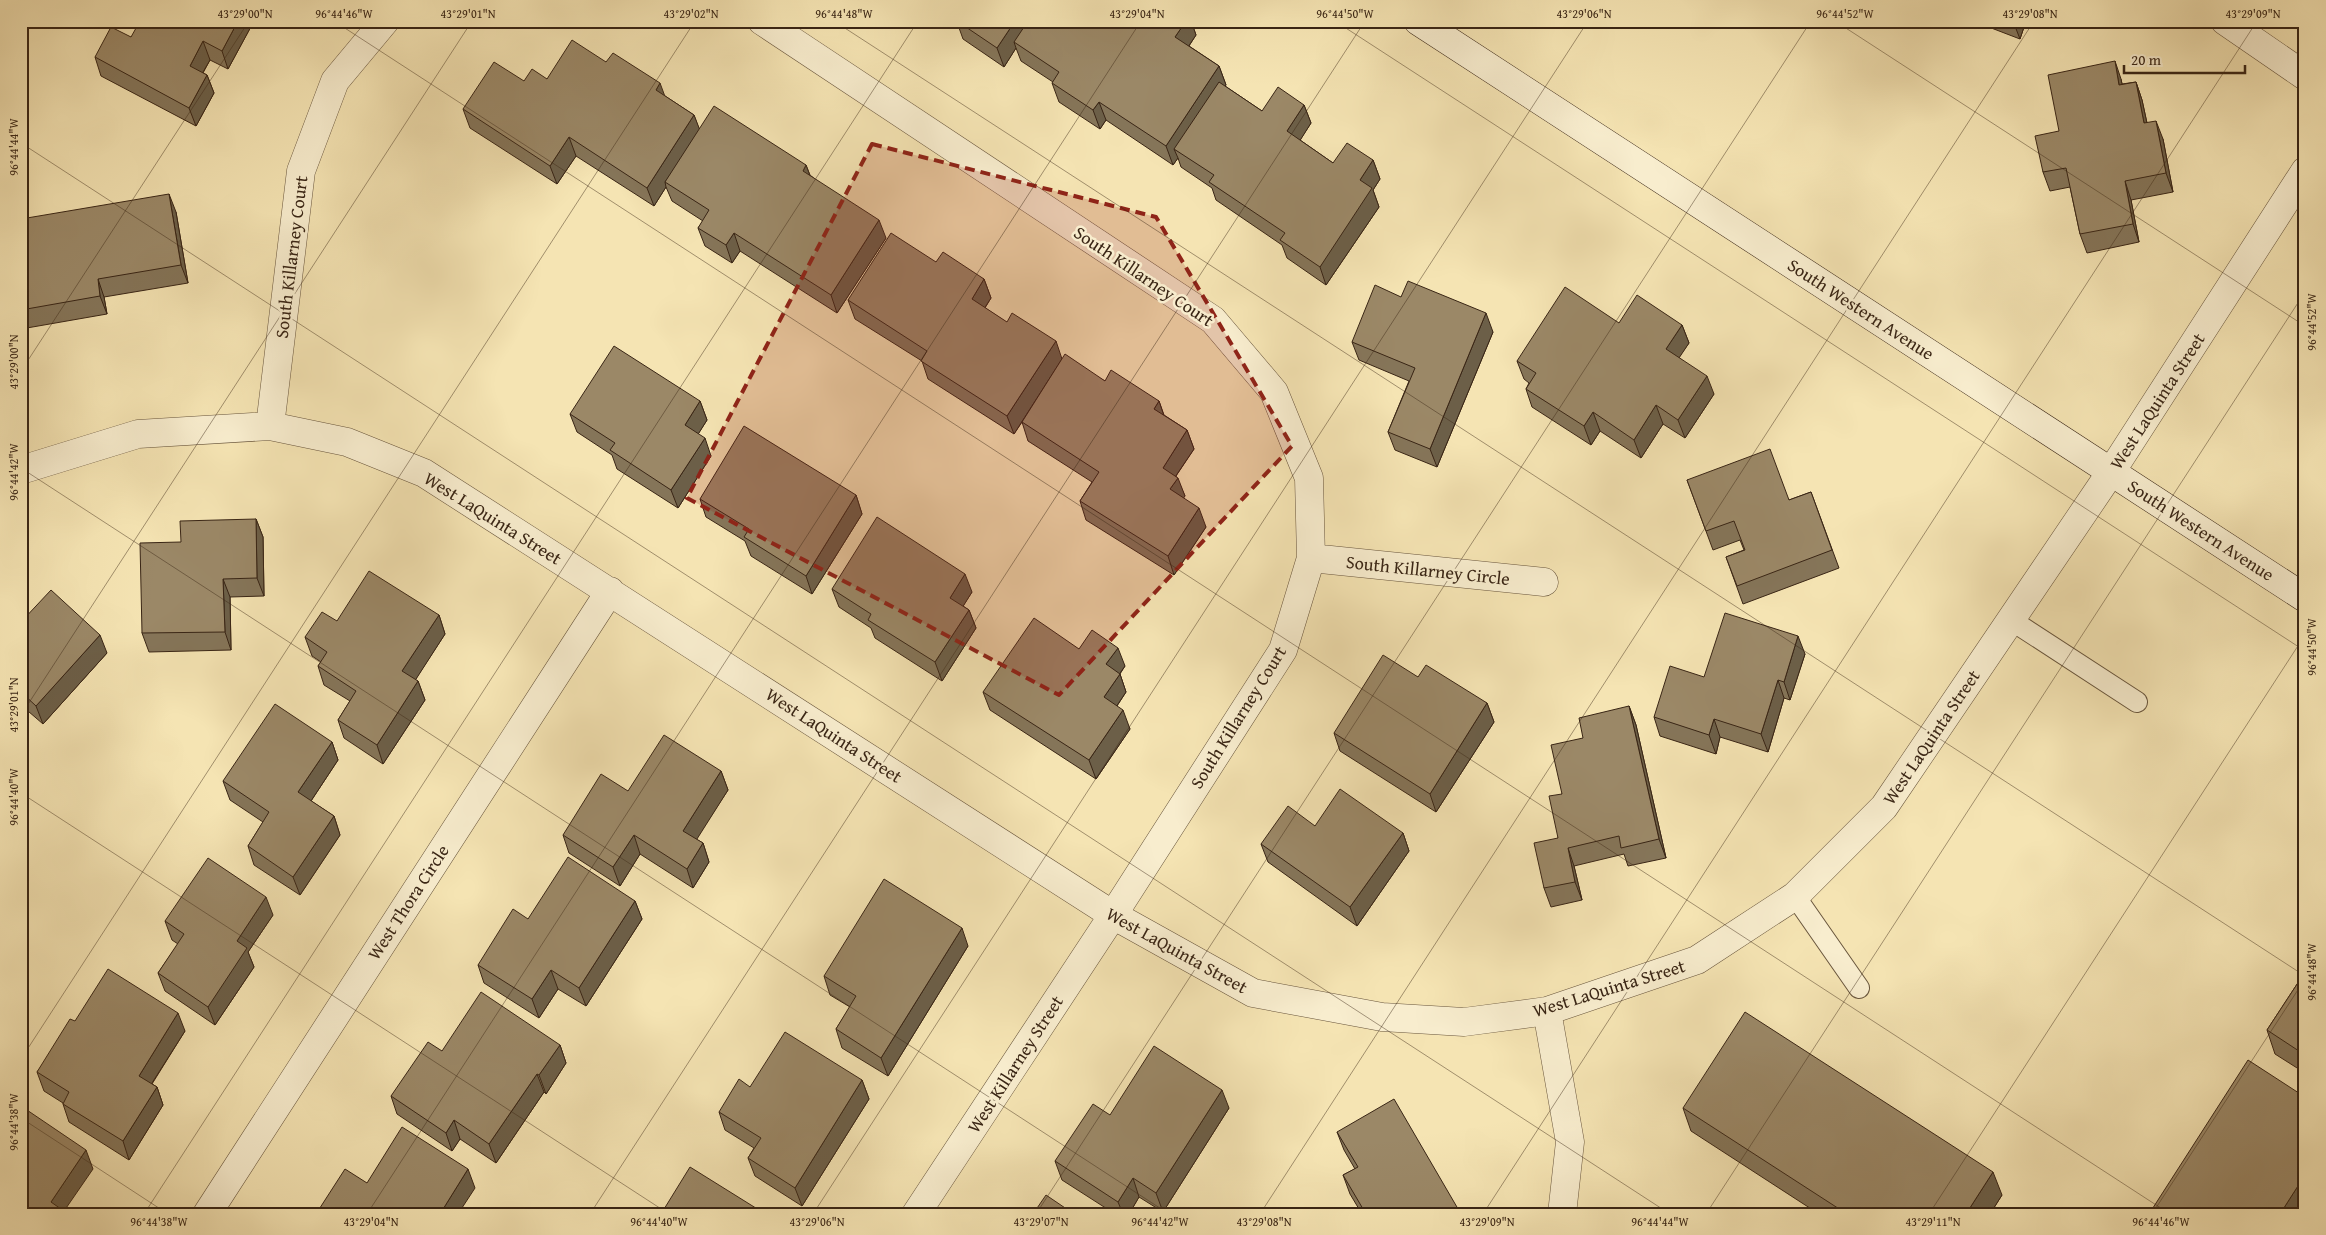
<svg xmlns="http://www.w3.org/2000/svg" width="2326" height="1235" viewBox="0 0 2326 1235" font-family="'Gentium Book Plus',serif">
	<rect width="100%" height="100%" fill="#f5e4b3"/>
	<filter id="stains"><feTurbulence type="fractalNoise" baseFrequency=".004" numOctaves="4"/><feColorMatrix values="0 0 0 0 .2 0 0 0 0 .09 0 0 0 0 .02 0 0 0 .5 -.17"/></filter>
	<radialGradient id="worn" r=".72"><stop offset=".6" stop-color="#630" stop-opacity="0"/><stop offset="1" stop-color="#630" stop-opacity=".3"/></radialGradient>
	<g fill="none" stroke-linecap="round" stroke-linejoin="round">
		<defs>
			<path id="lane" d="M2011 620 2137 702
				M1795 896 1859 988"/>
			<path id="street" d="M762 21 1213 320 1274 392 1309 478 1311 558 1283 650 1113 915 916 1214
				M2225 21 2305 76
				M270 426 301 171 335 81 385 21
				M21 470 138 434 270 426 347 442 424 473 1113 915 1253 993 1382 1017 1464 1022 1547 1011 1697 960 1795 896 1884 807 2111 472 2305 171
				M1311 558 1544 582
				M1547 1011 1570 1142 1562 1214
				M207 1214 610 591"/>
			<path id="secondary" d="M1418 21 2305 598"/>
		</defs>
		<!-- lane casing -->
		<use href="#lane" stroke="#68553c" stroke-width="22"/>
		<!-- street casing -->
		<use href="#street" stroke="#68553c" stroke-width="29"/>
		<!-- secondary casing -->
		<use href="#secondary" stroke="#392515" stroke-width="29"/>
		<!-- lane -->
		<use href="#lane" stroke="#f8edce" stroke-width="20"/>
		<!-- street -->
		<use href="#street" stroke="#f8edce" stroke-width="28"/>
		<!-- secondary -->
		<use href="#secondary" stroke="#f8edce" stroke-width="28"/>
	</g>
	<!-- wall -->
	<path fill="#857559" stroke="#392515" d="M254 21 228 69 210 60 203 73 207 75 214 93 196 126 101 76 95 57 131 37Z
		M952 21H1191L1196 35 1189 46 1219 66 1226 85 1225 86 1262 111 1304 105 1311 123 1300 140 1333 163 1373 160 1380 179 1373 190 1379 207 1326 285 1287 258 1282 245 1216 200 1212 188 1181 167 1178 158 1173 165 1106 120 1100 129 1059 102 1052 83 1053 82 1021 61 1016 48 1004 67 963 39 958 25Z
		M1973 21H2026L2020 39Z
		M606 62 665 96 694 115 699 129 806 165 810 175 886 238 837 313 740 251 732 263 705 246 698 228 703 221 672 201 666 187 654 206 576 156 557 184 470 128 463 109 524 81 547 79Z
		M2121 79 2122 84 2136 82 2142 100 2147 123 2163 139 2173 192 2131 200 2139 242 2087 253 2080 234 2070 187 2050 191 2043 172 2059 131Z
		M176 212 188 283 104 297 107 314 21 329V219Z
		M936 262 984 279 991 298 985 308 1062 359 1105 381 1159 401 1164 415 1187 430 1194 449 1176 476 1185 496 1183 498 1206 527 1174 575 1086 520 1080 501 1092 482 1028 441 1022 422 1014 434 928 379 922 361 855 319 848 300Z
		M1401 297 1493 332 1437 467 1395 450 1388 432 1409 381 1359 360 1352 342Z
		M1619 323 1682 325 1689 343 1679 357 1714 394 1685 438 1663 424 1641 458 1600 431 1591 445 1532 407 1526 389 1529 383 1524 379 1517 361Z
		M700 401 707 420 698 434 711 456 678 508 617 469 612 455 577 432 570 414Z
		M1687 480 1789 500 1811 492 1839 568 1743 604 1726 557 1744 550 1740 540 1713 550Z
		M856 495 862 514 812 594 751 556 745 541 706 517 700 499Z
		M256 519 263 537 264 596 230 597 231 650 149 652 142 633 181 542Z
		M832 589 972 592 963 606 969 610 976 628 942 681 875 638 871 628 839 607Z
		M439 615 445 634 415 680 418 681 425 700 383 764 344 738 338 720 350 701 324 685 318 666 321 662 312 656 305 637 337 621Z
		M21 622 107 653 43 724 21 705Z
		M1079 649 1125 666 1120 674 1126 692 1117 706 1130 729 1096 779 990 710 983 692Z
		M1805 654 1790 700 1784 698 1768 752 1720 737 1716 754 1660 736 1654 717Z
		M1418 677 1487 703 1494 722 1436 812 1340 751 1334 733Z
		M1629 706 1636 725 1666 858 1628 866 1624 854 1574 866 1582 900 1551 907 1544 888 1558 838 1562 794 1583 738Z
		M332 742 338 760 311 801 334 816 340 835 300 895 254 865 248 846 263 822 230 800 223 781Z
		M721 771 728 790 696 839 703 843 709 862 693 888 640 854 620 886 569 853 563 835 628 791Z
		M1315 826 1403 833 1409 851 1357 926 1268 862 1261 844Z
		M635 901 642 919 586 1006 558 989 539 1018 484 983 478 965 528 919Z
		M273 915 248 952 254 967 215 1025 165 991 158 973 178 944 172 940 165 921Z
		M968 946 888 1076 842 1048 836 1029 850 1007 830 995 824 976Z
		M2305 972V1073L2275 1054 2267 1030Z
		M75 1021 185 1031 152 1084 157 1087 163 1105 129 1160 69 1122 63 1104V1103L44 1091 37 1072Z
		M560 1045 566 1063 546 1094 544 1092 496 1163 460 1139 452 1151 397 1114 391 1096 442 1051Z
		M862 1080 869 1099 802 1206 755 1176 748 1158 754 1148 725 1130 719 1112 750 1087Z
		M1229 1108 1163 1212 1139 1197 1129 1214H1115L1062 1180 1055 1161 1110 1115Z
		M1683 1108 2002 1195 1990 1214H1819L1691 1131Z
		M1337 1132 1461 1214H1362L1350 1194 1343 1175 1355 1169 1344 1150Z"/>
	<!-- shaded-wall -->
	<path fill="#6c5f48" stroke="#392515" d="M238 21H254L228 69 222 51Z
		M1015 21H1035L1014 42 1016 48 1004 67 997 48Z
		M1186 21H1191L1196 35 1182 56 1175 37Z
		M2013 21H2026L2020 39Z
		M203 41 210 60 196 84 190 66Z
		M2115 61 2121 79 2126 103 2119 85Z
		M1219 66 1226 85 1181 153 1174 149 1178 158 1173 165 1166 146Z
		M207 75 214 93 196 126 189 108Z
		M2136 82 2142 100 2151 142 2144 123Z
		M660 83 667 102 656 90Z
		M1099 102 1106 120 1100 129 1093 110Z
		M1304 105 1311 123 1294 150 1287 131Z
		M694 115 701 133 665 182 666 187 654 206 647 188Z
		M2156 121 2163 139 2173 192 2166 173Z
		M569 137 576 156 557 184 550 166Z
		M1373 160 1380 179 1373 190 1379 207 1326 285 1320 267 1360 180Z
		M806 165 813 184 803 171Z
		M2125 181 2131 200 2139 242 2133 224Z
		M169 194 176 212 188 283 181 265Z
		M879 220 886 238 837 313 831 295Z
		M734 233 740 251 732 263 726 245Z
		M98 279 104 297 107 314 100 296Z
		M984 279 991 298 978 318 972 299Z
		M1486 313 1493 332 1437 467 1430 449Z
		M1682 325 1689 343 1673 367 1666 349Z
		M1056 341 1062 359 1014 434 1007 416Z
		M1707 376 1714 394 1685 438 1678 420Z
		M700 401 707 420 692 444 685 425Z
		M1159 401 1165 419 1154 409Z
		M1656 405 1663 424 1641 458 1634 440Z
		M1593 412 1600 431 1591 445 1584 426Z
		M1187 430 1194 449 1169 486 1163 468Z
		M705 438 711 456 678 508 671 490Z
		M1178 478 1185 496 1177 508 1170 489Z
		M856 495 862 514 812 594 806 576Z
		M1199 508 1206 527 1174 575 1168 556Z
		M256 519 263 537 264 596 257 578Z
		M965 574 972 592 957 616 950 598Z
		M223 579 230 597 231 650 225 632Z
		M969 610 976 628 942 681 935 662Z
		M439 615 445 634 409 690 402 671Z
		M100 635 107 653 43 724 36 706Z
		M1798 636 1805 654 1790 700 1784 682Z
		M1118 648 1125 666 1113 683 1106 664Z
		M1120 674 1126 692 1110 716 1104 697Z
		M1778 680 1784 698 1768 752 1761 734Z
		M418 681 425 700 383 764 377 745Z
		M1487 703 1494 722 1436 812 1430 794Z
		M1629 706 1636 725 1666 858 1659 839Z
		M1123 710 1130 729 1096 779 1089 760Z
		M1714 719 1720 737 1716 754 1709 735Z
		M332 742 338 760 305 810 298 792Z
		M721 771 728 790 690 850 683 831Z
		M334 816 340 835 300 895 293 877Z
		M1403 833 1409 851 1357 926 1350 907Z
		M634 835 640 854 620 886 613 867Z
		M703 843 709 862 693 888 687 869Z
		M1568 848 1574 866 1582 900 1575 882Z
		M266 897 273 915 248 952 254 967 215 1025 208 1007 237 941Z
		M635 901 642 919 586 1006 579 988Z
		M962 928 968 946 888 1076 881 1058Z
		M551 970 558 989 539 1018 532 999Z
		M178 1013 185 1031 145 1094 139 1076Z
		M560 1045 566 1063 546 1094 539 1075Z
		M537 1074 544 1092 496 1163 489 1144Z
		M862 1080 869 1099 802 1206 795 1188Z
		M157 1087 163 1105 129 1160 123 1141Z
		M1222 1090 1229 1108 1163 1212 1156 1193Z
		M454 1120 460 1139 452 1151 446 1133Z
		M86 1150 93 1169 62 1214 51 1202Z
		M468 1169 475 1188 458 1214H440Z
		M1993 1172 2002 1195 1990 1214H1966Z
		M2305 1175V1212L2303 1214H2280Z
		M1133 1178 1139 1197 1129 1214H1123L1118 1202Z"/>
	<!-- building -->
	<path fill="#9b8867" stroke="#392515" d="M140 21H238L222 51 203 41 190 66 207 75 189 108 95 57 111 27 131 37Z
		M957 21H1015L997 48Z
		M1028 21H1186L1175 37 1219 66 1166 146 1099 102 1093 110 1052 83 1059 72 1014 42Z
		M572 40 606 62 613 53 660 83 656 90 694 115 647 188 569 137 550 166 463 109 494 62 524 81 532 69 547 79Z
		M2115 61 2119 85 2136 82 2144 123 2156 121 2166 173 2125 181 2133 224 2080 234 2066 168 2043 172 2035 136 2059 131 2048 75Z
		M1219 82 1262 111 1278 87 1304 105 1287 131 1333 163 1347 143 1373 160 1360 180 1372 188 1320 267 1280 240 1285 233 1209 182 1214 175 1174 149Z
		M714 106 806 165 803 171 879 220 831 295 734 233 726 245 698 228 709 210 665 182Z
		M169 194 181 265 98 279 100 296 21 310V219Z
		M891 233 936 262 943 252 984 279 972 299 1007 322 1012 313 1056 341 1007 416 921 361 927 351 848 300Z
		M1408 281 1486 313 1430 449 1388 432 1415 368 1352 342 1375 285 1401 297Z
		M1565 287 1619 323 1637 295 1682 325 1666 349 1707 376 1678 420 1656 405 1634 440 1593 412 1584 426 1526 389 1536 373 1517 361Z
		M614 346 700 401 685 425 705 438 671 490 610 450 615 443 570 414Z
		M1065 354 1105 381 1111 370 1159 401 1154 409 1187 430 1163 468 1178 478 1170 489 1199 508 1168 556 1080 501 1099 472 1022 422Z
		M744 426 856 495 806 576 744 537 749 529 700 499Z
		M1770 449 1789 500 1811 492 1832 550 1737 586 1726 557 1745 550 1734 521 1706 531 1687 480Z
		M877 517 965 574 950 598 969 610 935 662 868 620 871 614 832 589Z
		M256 519 257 578 223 579 225 632 142 633 140 543 181 542 180 521Z
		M369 571 439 615 402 671 418 681 377 745 338 720 356 691 318 666 327 652 305 637 322 612 337 621Z
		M51 590 100 635 36 706 21 692V622Z
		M1725 613 1798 636 1784 682 1778 680 1761 734 1714 719 1709 735 1654 717 1670 666 1704 677Z
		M1034 618 1079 649 1092 630 1118 648 1106 664 1120 674 1104 697 1123 710 1089 760 983 692Z
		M1383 655 1418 677 1426 665 1487 703 1430 794 1334 733Z
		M275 704 332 742 298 792 334 816 293 877 248 846 269 812 223 781Z
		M1629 706 1659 839 1621 848 1619 836 1568 848 1575 882 1544 888 1534 843 1558 838 1549 796 1562 794 1551 745 1583 738 1579 718Z
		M664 735 721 771 683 831 703 843 687 869 634 835 613 867 563 835 601 774 628 791Z
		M1340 789 1403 833 1350 907 1261 844 1288 806 1315 826Z
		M568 857 635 901 579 988 551 970 532 999 478 965 513 909 528 919Z
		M208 858 266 897 237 941 247 948 208 1007 158 973 184 934 165 921Z
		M884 879 962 928 881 1058 836 1029 856 996 824 976Z
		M108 969 178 1013 139 1076 157 1087 123 1141 63 1104 69 1092 37 1072 70 1019 75 1021Z
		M2305 972V1055L2267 1030Z
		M481 992 560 1045 539 1075 537 1074 489 1144 454 1120 446 1133 391 1096 428 1042 442 1051Z
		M1745 1012 1993 1172 1966 1214H1847L1683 1108Z
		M785 1032 862 1080 795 1188 748 1158 761 1138 719 1112 739 1079 750 1087Z
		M1154 1046 1222 1090 1156 1193 1133 1178 1118 1202 1055 1161 1093 1104 1110 1115Z
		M2248 1060 2305 1097V1175L2280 1214H2149Z
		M1394 1099 1461 1214H1379L1378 1212 1375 1214H1366L1343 1175 1358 1167 1337 1132Z
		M21 1106 86 1150 51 1202 68 1214H21Z
		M402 1127 468 1169 440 1214H316L345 1169 367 1183Z
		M690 1167 759 1210 756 1214H661Z
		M1046 1195 1074 1214H1033Z"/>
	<!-- marked area -->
	<path fill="#8f2418" fill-opacity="0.2" stroke="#8f2418" stroke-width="4" stroke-dasharray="10 6" stroke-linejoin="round" d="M872 144 1156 217 1292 446 1059 695 687 498Z"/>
	<!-- ticks -->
	<path fill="none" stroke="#392515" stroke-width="1" stroke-opacity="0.45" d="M334 21 2170 1214M834 21 2305 976M1335 21 2305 651M1835 21 2305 326M21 28 25 21M21 143 1670 1214M21 371 249 21M21 468 1169 1214M21 715 472 21M21 793 669 1214M21 1059 695 21M21 1118 168 1214M144 1214 918 21M367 1214 1141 21M590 1214 1365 21M813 1214 1588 21M1036 1214 1811 21M1260 1214 2034 21M1483 1214 2257 21M1706 1214 2305 292M1929 1214 2305 635M2152 1214 2305 979"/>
	<g text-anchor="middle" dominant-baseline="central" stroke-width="5" stroke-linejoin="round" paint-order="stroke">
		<!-- street labels -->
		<g font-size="18" fill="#392515" stroke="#f8edce">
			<text transform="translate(291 257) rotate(-83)">South Killarney Court</text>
			<text transform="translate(1144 276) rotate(34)">South Killarney Court</text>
			<text transform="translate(1861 309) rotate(33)">South Western Avenue</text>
			<text transform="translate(2157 401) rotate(-57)">West LaQuinta Street</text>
			<text transform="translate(493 518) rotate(32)">West LaQuinta Street</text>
			<text transform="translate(2201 530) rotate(33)">South Western Avenue</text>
			<text transform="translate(1428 570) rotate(6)">South Killarney Circle</text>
			<text transform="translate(1238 717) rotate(-58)">South Killarney Court</text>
			<text transform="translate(834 735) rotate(33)">West LaQuinta Street</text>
			<text transform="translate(1931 737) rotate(-56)">West LaQuinta Street</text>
			<text transform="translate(408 902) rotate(-57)">West Thora Circle</text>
			<text transform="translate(1177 950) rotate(29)">West LaQuinta Street</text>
			<text transform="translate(1609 988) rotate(-17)">West LaQuinta Street</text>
			<text transform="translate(1015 1064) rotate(-57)">West Killarney Street</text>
		</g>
	</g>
	<!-- margin -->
	<rect width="2326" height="1235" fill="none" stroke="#f5e4b3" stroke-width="55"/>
	<!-- scale -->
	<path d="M2124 65v8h121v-8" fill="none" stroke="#392515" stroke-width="2.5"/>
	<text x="2131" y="65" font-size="15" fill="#392515" stroke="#f8edce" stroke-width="4" paint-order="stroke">20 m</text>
	<rect x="28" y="28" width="2270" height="1180" fill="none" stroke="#392515" stroke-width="2"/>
	<g font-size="12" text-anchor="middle" fill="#392515">
		<text x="245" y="18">43°29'00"N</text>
		<text x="344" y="18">96°44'46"W</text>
		<text x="468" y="18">43°29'01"N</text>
		<text x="691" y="18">43°29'02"N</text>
		<text x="844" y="18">96°44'48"W</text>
		<text x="1137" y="18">43°29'04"N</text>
		<text x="1345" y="18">96°44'50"W</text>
		<text x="1584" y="18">43°29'06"N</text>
		<text x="1845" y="18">96°44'52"W</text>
		<text x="2030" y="18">43°29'08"N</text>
		<text x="2253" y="18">43°29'09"N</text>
		<text transform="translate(14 147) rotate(-90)" y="4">96°44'44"W</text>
		<text transform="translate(2312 322) rotate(-90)" y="4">96°44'52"W</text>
		<text transform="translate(14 362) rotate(-90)" y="4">43°29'00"N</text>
		<text transform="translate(14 472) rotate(-90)" y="4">96°44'42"W</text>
		<text transform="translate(2312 647) rotate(-90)" y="4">96°44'50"W</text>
		<text transform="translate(14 705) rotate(-90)" y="4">43°29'01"N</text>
		<text transform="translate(14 797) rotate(-90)" y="4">96°44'40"W</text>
		<text transform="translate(2312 972) rotate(-90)" y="4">96°44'48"W</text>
		<text transform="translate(14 1122) rotate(-90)" y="4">96°44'38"W</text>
		<text x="159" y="1226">96°44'38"W</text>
		<text x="371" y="1226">43°29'04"N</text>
		<text x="659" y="1226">96°44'40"W</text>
		<text x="817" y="1226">43°29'06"N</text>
		<text x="1041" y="1226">43°29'07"N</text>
		<text x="1160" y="1226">96°44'42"W</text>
		<text x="1264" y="1226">43°29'08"N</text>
		<text x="1487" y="1226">43°29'09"N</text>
		<text x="1660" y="1226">96°44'44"W</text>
		<text x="1933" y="1226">43°29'11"N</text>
		<text x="2161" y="1226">96°44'46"W</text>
	</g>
	<rect width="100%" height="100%" filter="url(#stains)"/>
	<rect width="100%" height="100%" fill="url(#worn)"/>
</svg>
